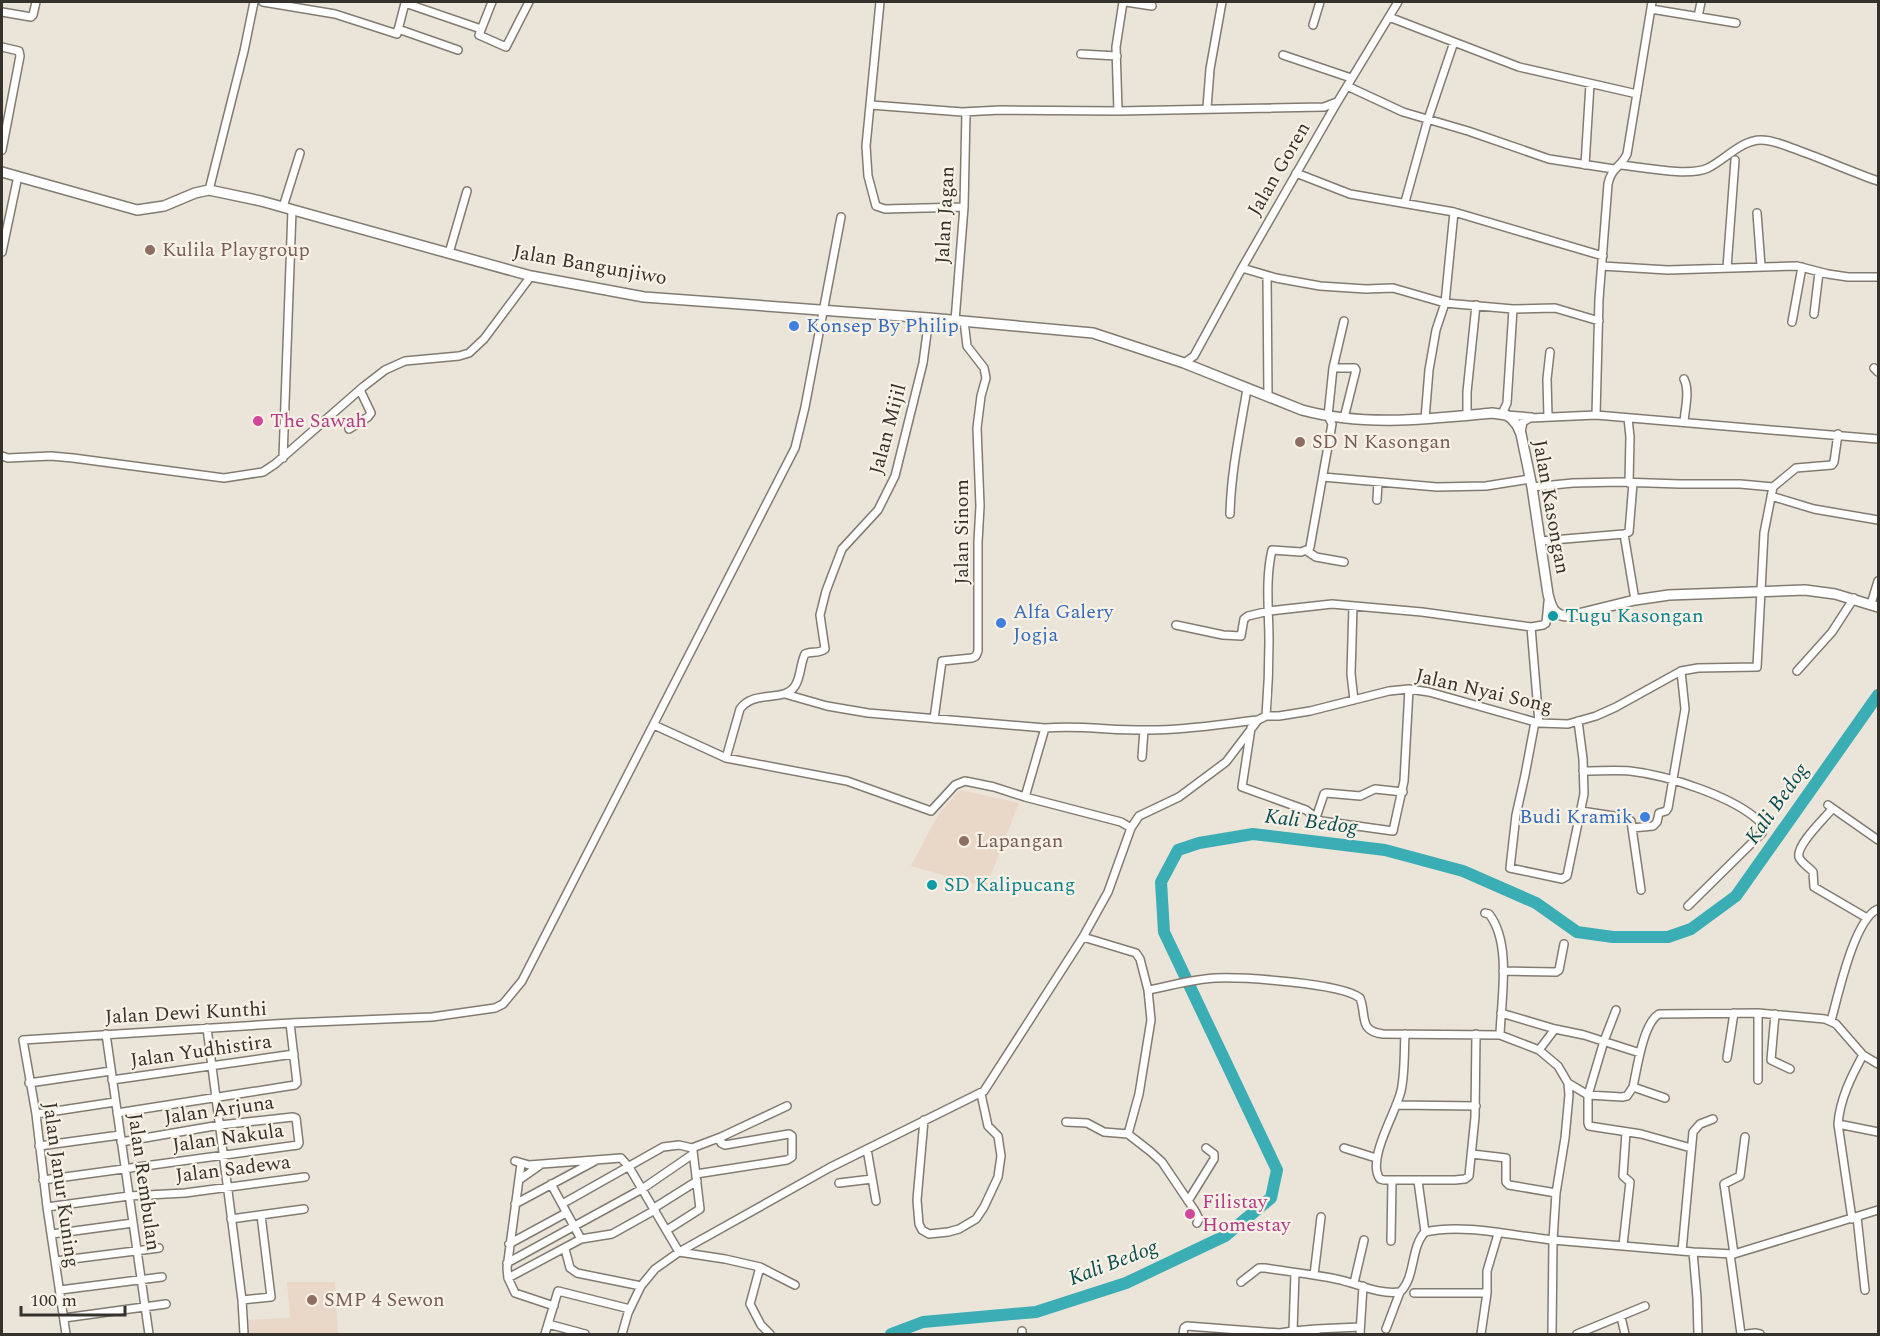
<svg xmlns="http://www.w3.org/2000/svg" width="1880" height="1336" viewBox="0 0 1880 1336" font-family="Spectral,serif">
	<rect width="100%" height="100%" fill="#ebe4d9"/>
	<!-- education -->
	<path fill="#e9d7c7" d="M960 790 1019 803 986 887 911 866 938 815Z
		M287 1282H335L338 1334H246L245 1320 290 1318Z"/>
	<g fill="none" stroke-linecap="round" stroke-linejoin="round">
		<!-- river -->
		<path stroke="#3badb5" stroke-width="12" d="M891 1334 923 1322 1036 1312 1126 1283 1225 1236 1271 1198 1277 1170 1164 932 1161 882 1178 850 1199 843 1253 834 1385 850 1463 871 1536 903 1577 932 1613 937H1668L1691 929 1736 896 1878 695"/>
		<defs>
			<path id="minor" d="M263 2 335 14 397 34 405 3 481 29
				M492 2 479 35 506 47 529 2
				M880 2 866 146 868 176 876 206 885 209 964 207
				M1126 2 1152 6
				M1651 9 1736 23
				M2 12 31 17 33 15 36 2
				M1389 17 1519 67 1637 94
				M1698 17 1701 2
				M1313 25 1320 2
				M398 29 458 50
				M2 47 19 51 20 56 2 150
				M1081 54 1117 56
				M1283 55 1351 78
				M1347 86 1403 112 1468 131 1549 159 1614 169
				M871 105 962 112 1001 110 1118 111 1324 107 1337 102
				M1207 108 1210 69 1222 2
				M1118 111 1116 47 1123 2
				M1585 165 1590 84
				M1621 165C1642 167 1689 177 1708 168 1725 160 1741 140 1761 140 1771 140 1782 144 1792 148 1821 158 1849 171 1878 181
				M1296 173 1350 194 1454 212 1603 256
				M209 190 244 51 254 2
				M1405 202 1428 119 1454 42
				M283 207 300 153
				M1757 213 1761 266
				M2 252 18 176
				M449 253 467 191
				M1602 266 1668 270 1797 266 1828 274 1848 277H1878
				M1242 268 1276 278 1320 286 1366 289 1393 288 1445 303 1513 309 1555 308 1599 321
				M1727 268 1735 160
				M1267 276 1268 397
				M1814 314 1819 272
				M955 321 964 207 966 112
				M1792 322 1802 267
				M1184 363 1194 356 1242 268 1335 106 1398 2
				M1333 368H1355L1356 370 1344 418
				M1874 368 1878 372
				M1684 379C1690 391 1685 408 1684 422
				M1502 414 1507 403 1513 309
				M1506 415 1531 417
				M1596 415 1599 299 1608 184C1611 168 1621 167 1627 154L1652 2
				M1467 416V392L1476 305
				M1548 417 1547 379 1550 352
				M1628 418 1630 437 1629 483
				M1425 419 1429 370 1436 330 1445 303 1454 212
				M349 429 368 417 371 413 360 390
				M1521 432 1523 422 1530 418 1596 415 1878 439
				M2 456 8 458 51 456 73 458 224 478 263 472 275 464 363 387 385 370 405 361 459 356 469 353 484 339 531 276
				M283 458 292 210
				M1323 477 1437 487 1486 486 1530 479
				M1633 483 1629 532 1624 534 1635 600
				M1532 487 1573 483 1620 482 1680 484H1740L1773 487
				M1771 496 1814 509 1878 520
				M1377 500 1378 482
				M1230 514C1231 471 1240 431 1247 389
				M1541 541 1624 534
				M1307 551 1316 557 1344 562
				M1871 604 1878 581
				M1353 606 1351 674 1354 700
				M1176 625 1223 635 1241 636 1244 619 1248 616 1269 611 1332 604 1422 612 1531 627 1543 625 1546 623 1548 602
				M1531 627 1539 723
				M1797 671 1832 632 1854 598
				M785 694 827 706 868 713 1045 728C1080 725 1116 731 1151 730 1187 730 1222 724 1258 720
				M1266 716C1268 691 1269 667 1269 642 1269 611 1265 580 1272 550L1301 552 1309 549 1310 547 1332 424 1328 416 1333 368 1344 321
				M934 719 942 661 972 658 976 656 978 651V542L980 506 977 428 981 396 986 378 984 368 967 346 964 321
				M1535 722 1525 775 1516 815 1510 868 1562 879 1567 876 1584 794 1583 759 1578 721
				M654 725 726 758 847 781 931 811 955 785 965 781 994 787 1025 797 1121 822 1131 828
				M1251 728 1242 787 1306 810 1321 821 1393 831 1404 781 1409 689
				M1142 757 1144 730
				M726 758 740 709C754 689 784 703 795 686 801 677 800 664 805 654 811 651 819 654 825 649L820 615 826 591 842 549 878 510 895 476 923 363 929 318
				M1583 771C1599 771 1615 770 1630 771 1666 775 1737 797 1762 824V833L1688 906
				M1025 797 1045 728
				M1828 805 1878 840
				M1832 809C1824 819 1796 845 1799 857 1801 863 1809 867 1813 872L1814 887 1867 918
				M1581 811 1627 818 1631 821 1641 890
				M1316 818 1324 794 1326 793 1360 796 1375 789 1403 792
				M1632 828 1653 826 1657 822 1659 813 1666 811 1668 808 1685 709 1681 671
				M1485 913 1489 914C1512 943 1501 1000 1500 1035
				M1083 937 1136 953 1140 959 1148 990 1151 1020 1139 1094 1128 1134
				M1503 971 1556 972 1559 970 1564 944
				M1148 990C1170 986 1193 979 1216 978 1243 977 1341 983 1360 998 1367 1016 1358 1031 1383 1034L1500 1035 1539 1050 1558 1066 1568 1083 1569 1095 1565 1138 1556 1193 1553 1240C1513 1236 1464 1223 1425 1232 1410 1248 1416 1277 1400 1292 1378 1295 1357 1283 1336 1279 1312 1274 1289 1272 1265 1268H1259L1241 1282
				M1616 1010 1604 1041 1588 1095 1622 1097 1627 1096 1633 1087
				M1501 1013 1555 1029
				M1775 1014 1771 1060 1790 1069
				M1831 1021C1838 996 1854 919 1878 909
				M207 1028 242 1300 244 1334
				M106 1034 149 1334
				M1405 1034C1404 1053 1405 1073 1401 1091 1396 1113 1366 1160 1380 1179L1384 1180H1455L1465 1179 1469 1176 1475 1117 1476 1034
				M1539 1050 1555 1029 1584 1035 1640 1053
				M1727 1058 1734 1013
				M112 1080 294 1054
				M1758 1080V1013
				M29 1083 111 1071
				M1568 1083 1588 1095V1123L1589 1126 1641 1134 1691 1148
				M1665 1098 1633 1087C1637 1069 1643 1023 1659 1014L1758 1013 1825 1019 1836 1024 1863 1055 1878 1064
				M1396 1105 1476 1106
				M117 1113 295 1085 297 1083 290 1023
				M36 1114 115 1102
				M924 1120 917 1200 919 1224 922 1230 929 1234 948 1232 959 1229 976 1219 984 1207 998 1177 1001 1156 998 1136 988 1126 981 1094
				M1066 1122 1087 1123 1104 1132 1128 1134 1151 1152 1162 1162 1195 1211 1199 1219 1197 1223
				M1838 1124 1878 1132
				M39 1146 120 1135
				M692 1148 721 1137 787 1106
				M1344 1148 1376 1158
				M867 1149 876 1201
				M1472 1154 1506 1158V1182L1509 1185 1556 1193
				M515 1161 529 1165 621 1158 629 1167 679 1252 725 1259 760 1267 795 1285
				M521 1164 507 1268 508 1278 515 1293 554 1306
				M696 1174 787 1160 792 1157V1136L789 1134 725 1145 721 1143V1137
				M43 1180 298 1145 299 1143 296 1118 293 1117 220 1125 121 1142
				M519 1180 539 1166
				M1418 1181 1425 1232
				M839 1183 872 1179
				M551 1184 581 1239
				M1188 1201 1214 1159V1154L1206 1148
				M515 1204 595 1161
				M562 1204 663 1147 679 1145 692 1148 693 1151 700 1209 667 1230
				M47 1207 129 1196 185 1193 305 1177
				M654 1208 697 1181
				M1857 1217 1865 1290
				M231 1219 304 1209
				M1852 1219 1838 1124C1840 1099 1851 1077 1863 1055
				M52 1234 133 1223
				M1391 1241 1392 1180
				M509 1244 566 1213
				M1623 1245 1630 1182 1623 1176 1626 1132
				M565 1249 570 1268 577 1273 641 1286
				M1682 1251 1693 1132 1700 1124 1713 1119
				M1693 1252 1697 1298 1698 1334
				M1730 1254 1741 1334
				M1734 1254 1724 1184 1740 1176 1745 1137
				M56 1261 159 1248
				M507 1263 642 1189 693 1154
				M760 1267 750 1304 761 1325 770 1334
				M1314 1275 1321 1217
				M508 1278 581 1239 612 1234 655 1210
				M1354 1283 1364 1240
				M60 1290 162 1277
				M1414 1293H1487
				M242 1300 271 1297 261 1215
				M1621 1317 1625 1334
				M64 1318 166 1304
				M548 1324 585 1334
				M1386 1329 1400 1292
				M1293 1331 1316 1329
				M66 1334 47 1207 36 1114 23 1040 290 1023 432 1017 495 1008 503 1004 522 981 795 448 805 407 841 217
				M545 1334 558 1291 630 1309
				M622 1334 628 1313 641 1286 655 1269 679 1252 829 1168 984 1091 1083 937 1108 892 1131 828 1139 816 1179 797 1226 762 1258 720 1266 716H1279L1310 711 1389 691 1409 689 1429 692 1539 723 1568 724 1596 716 1616 707 1681 671 1698 668 1757 667 1764 533 1773 487 1796 468 1832 465 1834 462 1838 434
				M1022 1334V1331
				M1183 1334 1184 1328 1187 1326 1280 1333 1293 1331 1295 1273
				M1316 1334V1329L1360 1327
				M1360 1334 1363 1286
				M1481 1334 1487 1293V1271L1498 1234
				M1552 1334 1553 1240 1693 1252 1734 1254 1878 1210
				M1577 1334 1645 1306
				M1747 1334 1755 1333 1760 1334"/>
			<path id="major" d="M2 172 137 210 164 206 195 193 209 190 261 201 531 276 644 297 929 318 1093 333 1184 363 1302 410C1364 427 1430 419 1492 413L1506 415 1511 418 1517 425 1521 434 1532 487 1548 594C1551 607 1554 617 1570 616L1635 600 1669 595 1805 590 1835 594 1878 607"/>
		</defs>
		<!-- minor casing -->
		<use href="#minor" stroke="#827b72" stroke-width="10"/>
		<!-- major casing -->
		<use href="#major" stroke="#827b72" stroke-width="12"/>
		<!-- minor -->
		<use href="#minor" stroke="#fff" stroke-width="7"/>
		<!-- major -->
		<use href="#major" stroke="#fff" stroke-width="9"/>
	</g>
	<!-- markers -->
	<g fill="#8d6e63" stroke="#f8f1e6" stroke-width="2">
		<circle cx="150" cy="250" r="6"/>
		<circle cx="1300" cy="442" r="6"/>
		<circle cx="964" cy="841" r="6"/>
		<circle cx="312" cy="1300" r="6"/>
	</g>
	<g fill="#3f7fe0" stroke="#f8f1e6" stroke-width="2">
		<circle cx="794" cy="326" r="6"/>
		<circle cx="1001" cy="623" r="6"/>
		<circle cx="1645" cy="817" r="6"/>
	</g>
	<g fill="#d1479c" stroke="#f8f1e6" stroke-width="2">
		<circle cx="258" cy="421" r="6"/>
		<circle cx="1190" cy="1214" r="6"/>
	</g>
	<g fill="#0f9aa8" stroke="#f8f1e6" stroke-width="2">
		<circle cx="1553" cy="616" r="6"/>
		<circle cx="932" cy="885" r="6"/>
	</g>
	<g text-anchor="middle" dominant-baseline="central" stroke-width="4.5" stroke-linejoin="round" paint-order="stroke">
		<!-- street labels -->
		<g font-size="20" fill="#35322e" stroke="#f8f1e6">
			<text transform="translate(1279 169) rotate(-60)">Jalan Goren</text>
			<text transform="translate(945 215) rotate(-87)">Jalan Jagan</text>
			<text transform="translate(590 265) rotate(10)">Jalan Bangunjiwo</text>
			<text transform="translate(888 429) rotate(-75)">Jalan Mijil</text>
			<text transform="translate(1551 507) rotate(80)">Jalan Kasongan</text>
			<text transform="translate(962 532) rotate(-90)">Jalan Sinom</text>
			<text transform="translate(1484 691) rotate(13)">Jalan Nyai Song</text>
			<text transform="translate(186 1013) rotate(-3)">Jalan Dewi Kunthi</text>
			<text transform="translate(201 1051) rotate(-8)">Jalan Yudhistira</text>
			<text transform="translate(219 1110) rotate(-8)">Jalan Arjuna</text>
			<text transform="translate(228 1138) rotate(-8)">Jalan Nakula</text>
			<text transform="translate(233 1169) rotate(-7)">Jalan Sadewa</text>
			<text transform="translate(144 1182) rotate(82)">Jalan Rembulan</text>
			<text transform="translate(61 1185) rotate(82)">Jalan Janur Kuning</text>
		</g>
		<!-- education labels -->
		<g font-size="20" fill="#785e54" stroke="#f8f1e6" text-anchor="start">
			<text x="162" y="250">Kulila Playgroup</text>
			<text x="1312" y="442">SD N Kasongan</text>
			<text x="976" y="841">Lapangan</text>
			<text x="324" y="1300">SMP 4 Sewon</text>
		</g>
		<!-- shop labels -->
		<g font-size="20" fill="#366cbe" stroke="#f8f1e6" text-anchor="start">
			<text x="806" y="326">Konsep By Philip</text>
			<text x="1013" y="612">Alfa Galery<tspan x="1013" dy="23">Jogja</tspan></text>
			<text x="1633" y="817" text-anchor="end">Budi Kramik</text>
		</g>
		<!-- hotel labels -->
		<g font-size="20" fill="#b23c85" stroke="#f8f1e6" text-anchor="start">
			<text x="270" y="421">The Sawah</text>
			<text x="1202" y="1202">Filistay<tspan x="1202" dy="23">Homestay</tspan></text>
		</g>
		<!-- culture labels -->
		<g font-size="20" fill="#0d838f" stroke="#f8f1e6" text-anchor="start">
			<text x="1565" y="616">Tugu Kasongan</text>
			<text x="944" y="885">SD Kalipucang</text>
		</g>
		<!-- water labels -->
		<g font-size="21" font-style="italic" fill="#084d51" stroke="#f8f1e6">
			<text transform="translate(1777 804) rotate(-55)">Kali Bedog</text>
			<text transform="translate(1311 822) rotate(7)">Kali Bedog</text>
			<text transform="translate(1113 1263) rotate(-21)">Kali Bedog</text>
		</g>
	</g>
	<!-- border -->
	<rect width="1880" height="1336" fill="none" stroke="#35322e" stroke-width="6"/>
	<!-- scale -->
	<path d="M21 1306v9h104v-9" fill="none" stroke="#35322e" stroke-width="3"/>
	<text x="30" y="1306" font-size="18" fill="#35322e" stroke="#f8f1e6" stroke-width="4.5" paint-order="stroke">100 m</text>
</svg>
